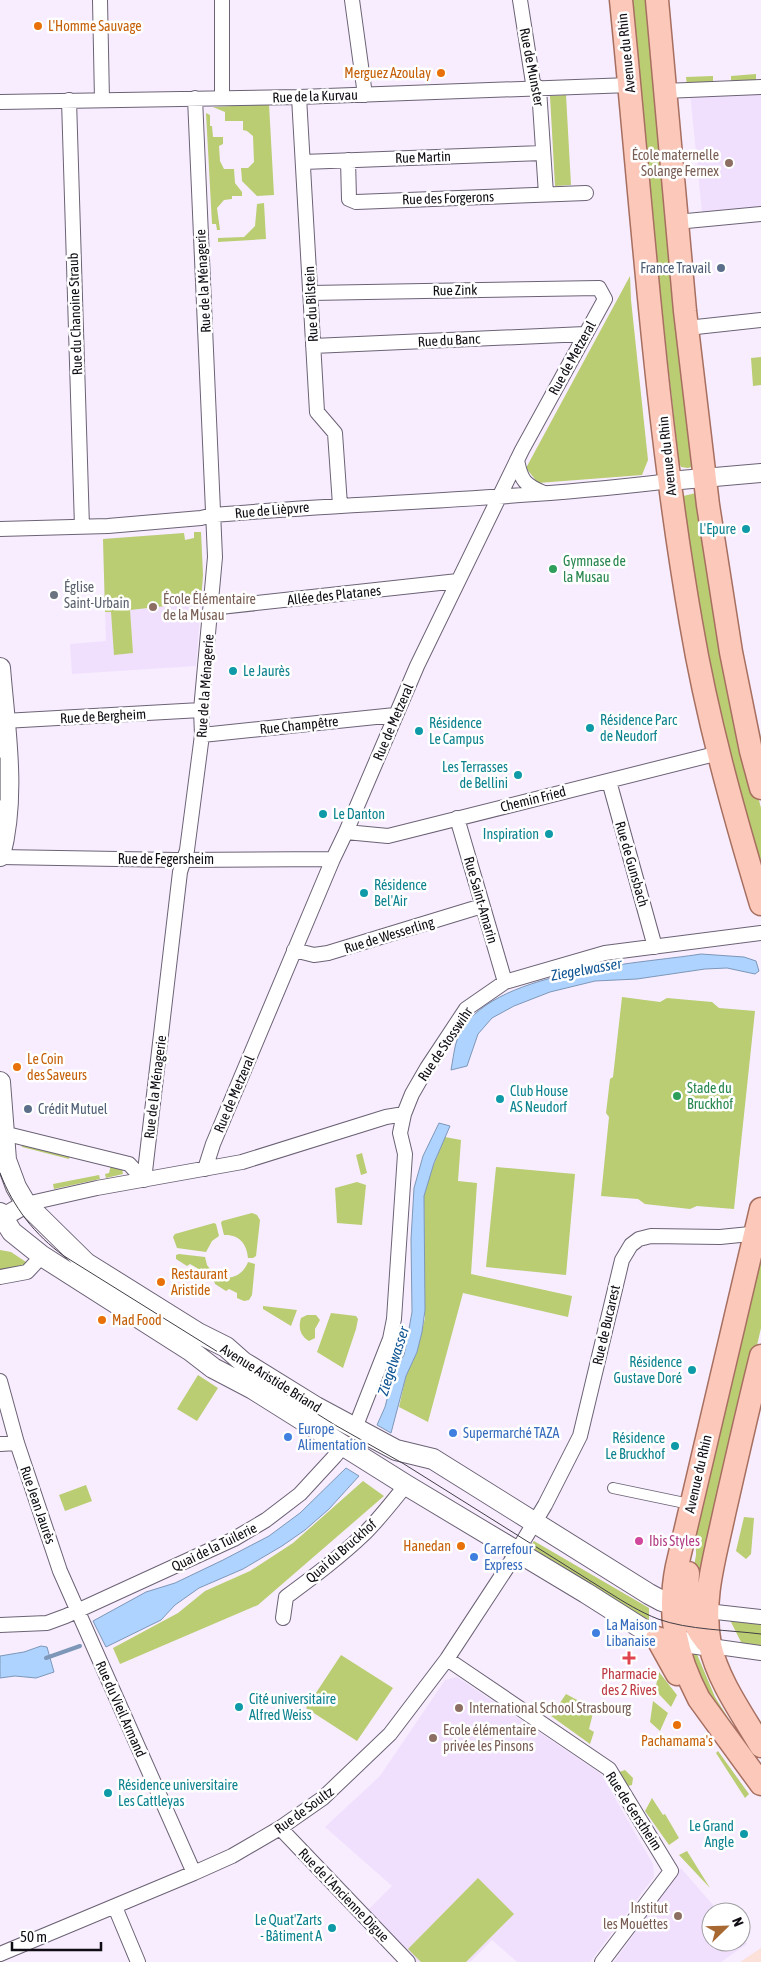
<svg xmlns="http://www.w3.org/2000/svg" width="761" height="1962" viewBox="0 0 761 1962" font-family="'Asap Condensed',sans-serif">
	<rect width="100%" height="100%" fill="#f7edff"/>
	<!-- built -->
	<path fill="#f0e0fd" d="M761 91V207L702 212 690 93Z
		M194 532H201L203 575 196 666 72 674 70 644 106 641 103 539 184 533 185 540 194 539Z
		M457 1677 601 1774 653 1864 654 1877 590 1962H517L492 1940 470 1962H417L368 1910 392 1886 325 1827 380 1776 445 1680Z
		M681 1868 719 1912H711V1942H741V1937L747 1944 721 1962H614Z"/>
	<!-- industrial -->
	<path fill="#fbe1d9" d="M761 1948V1962H740Z"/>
	<!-- green -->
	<path fill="#bacd72" d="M627 0H651L695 466 688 468 681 467 679 462Z
		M756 74V83L731 84V76Z
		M713 76V85L687 86 686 77Z
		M566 95 571 185 555 186 550 96Z
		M269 104 274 195 257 196 242 181 241 168H248L254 162 253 136 247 131 243 130V121H225V112L213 107Z
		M206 113 210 115V126H212L213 137H223V144L219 146 220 161 224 169H234L235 183 242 192V196H232V199L224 200 217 208 220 230H217L216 224H212Z
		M264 203 266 239 218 242V238L244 237 255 226 257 204Z
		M630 276 631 300 648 460 642 475 538 483 526 468Z
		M761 357V385L753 386 751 358Z
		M696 493 751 769 761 808V884L730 775 679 497Z
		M194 532H201L203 575 201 602 130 610 133 653 114 655 111 612H105L103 539 184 533 185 540 194 538Z
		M622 997 660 1002 667 998 712 1002 719 1008 755 1011 734 1209 697 1206 690 1209 645 1204 638 1199 601 1196 609 1117 606 1113 610 1079 613 1077Z
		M445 1137 461 1140 458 1181 477 1183 471 1274 572 1296 568 1317 463 1293 428 1422 399 1407 406 1376 417 1352 425 1318 424 1196 430 1174Z
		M20 1142 70 1155 69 1159 22 1147Z
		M362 1153 367 1173 361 1175 356 1155Z
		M111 1165 122 1169 123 1174 106 1178 105 1174 109 1173Z
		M496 1167 575 1174 566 1275 486 1267Z
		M99 1175 100 1179 54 1189 53 1184Z
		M357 1182 366 1185 362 1225 337 1223 335 1188Z
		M252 1213 257 1215 260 1220 256 1256 253 1258H248C247 1243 238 1234 224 1235L221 1223 222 1221Z
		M214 1223 216 1224 219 1236 212 1241 206 1252 177 1248 173 1237 175 1234Z
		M761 1246V1328L701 1590 691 1583 696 1555V1517Z
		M0 1250 11 1252 29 1264 0 1277Z
		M179 1254 205 1257 207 1265 213 1273 208 1279 198 1273 197 1268 190 1264 187 1266 176 1259V1255Z
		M248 1262 255 1264 252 1295 249 1300 244 1301 237 1298V1293L229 1289 226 1291 215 1284 214 1281 217 1276C231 1281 243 1275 248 1262Z
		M263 1306 297 1310 291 1326 263 1309Z
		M331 1313 356 1316 358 1319 356 1329 343 1368 317 1352Z
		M307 1315H316L320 1320 315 1329V1338L309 1341C300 1336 298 1327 301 1318Z
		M198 1375 218 1388 197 1421 177 1409Z
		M363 1481 384 1496 258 1605 120 1664 113 1648 178 1613 205 1591 250 1571 293 1543Z
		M86 1485 92 1501 65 1511 59 1495Z
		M744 1517 754 1518 751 1554 746 1559 736 1551Z
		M534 1541 649 1608V1625L523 1556Z
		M730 1620 761 1624V1648L743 1646Z
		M687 1650 696 1652 715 1697 735 1729 712 1707Z
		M341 1655 393 1688 357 1741 306 1708Z
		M659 1672 677 1695 671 1707 655 1690Z
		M566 1694 594 1709 589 1729 594 1732 590 1744 551 1716Z
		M653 1701 668 1713 660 1731 650 1722Z
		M718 1751 749 1794 745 1798 716 1753Z
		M625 1770 633 1778 632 1785 628 1786 619 1772Z
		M652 1798 663 1815 665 1814 679 1838 669 1845 645 1811Z
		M687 1851 710 1888 679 1855Z
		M478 1878 514 1914 466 1962H421L408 1949Z"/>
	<!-- water -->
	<path fill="#add3fe" stroke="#7e97b8" d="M701 954 744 957 756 961 759 971 755 974 727 968 705 969 637 979 595 981 550 992 514 1006 492 1018 478 1034 467 1066 451 1070C453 1060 454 1047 458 1037 487 970 639 964 701 954Z
		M439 1123 450 1126 434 1163 424 1196 425 1310 422 1332 417 1352 406 1376 391 1433 377 1425 385 1407 395 1369 404 1355 407 1340 412 1312 411 1239 414 1188 423 1156Z
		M346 1468 359 1476 329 1509 305 1530 282 1546 243 1569 199 1588 175 1605 161 1620 106 1647 93 1621 146 1592 175 1583 223 1560 269 1536 300 1513Z
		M41 1646 47 1647 54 1672 36 1678 15 1676 0 1678V1656L24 1652Z"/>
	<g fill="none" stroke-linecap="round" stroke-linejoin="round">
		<!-- stream -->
		<path stroke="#7e97b8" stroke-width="4" d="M46 1658 80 1646"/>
		<defs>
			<path id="pedestrian" d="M613 1488 680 1502"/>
			<path id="minor" d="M100 0 102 100
				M352 0 365 95
				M520 0 533 83 539 89 546 194
				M664 91 761 87
				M299 97 317 412 335 433 340 505
				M222 98V0
				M69 100 82 527
				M0 102 299 97 630 85
				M348 160 349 199 356 202 586 193
				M303 162 543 153
				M676 222 761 214
				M687 328 761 320
				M313 346 585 334
				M517 460C521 481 525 485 544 493
				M0 529 108 526 201 518 213 515C365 502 518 500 669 481
				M211 608 458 581
				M4 721 201 710
				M202 735 395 715
				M609 781 655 947
				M457 818 505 982
				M346 832 388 836 719 753
				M0 857 177 860 333 859
				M294 950 314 955 328 953 482 906
				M3 1133 129 1164 144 1180
				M205 1169 213 1144 333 859 346 832 417 666 522 450 605 299 599 288 310 293
				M144 1180 180 872 187 850 202 735 201 710 215 557 195 98
				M26 1204 97 1188 242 1162 386 1117 404 1114 412 1094 427 1068 466 1009 505 982 605 953 761 933
				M0 1277 27 1272 42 1256
				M0 1381 17 1443 60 1571 194 1873
				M355 1428 390 1339 394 1319 405 1154 400 1133 404 1114
				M0 1444 17 1443
				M707 1611 761 1617
				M283 1618 286 1597C313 1577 340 1557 365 1533 380 1518 393 1501 406 1485
				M0 1625 47 1623 66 1616 234 1539 266 1520 300 1494 335 1456 344 1445
				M711 1646 761 1653
				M447 1659 609 1769 671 1871 602 1962
				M280 1828 408 1962
				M115 1907 138 1962
				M0 1954 194 1873 232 1856 280 1828 323 1798 390 1734 447 1659 510 1563 545 1505 580 1436 622 1260 631 1245 639 1239 651 1236 720 1237 760 1233"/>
			<path id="tertiary" d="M669 481 761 473
				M0 1219 26 1204"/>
			<path id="secondary" d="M0 668C5 730 16 795 0 856
				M0 1082 6 1160 16 1187 26 1204 86 1263 198 1333 226 1347 243 1362 316 1407 396 1450 433 1459 649 1594 662 1601 688 1607
				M0 1213 12 1232 42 1256 191 1351 213 1368 253 1389 406 1485 586 1593 657 1638 711 1646"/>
			<path id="primary" d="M621 0C642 208 655 417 691 623 707 718 733 811 761 904
				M657 0 685 311 708 505 731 652 751 751 761 788
				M761 1209 677 1566C667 1615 676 1655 699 1699L761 1784
				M761 1356C748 1408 736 1461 724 1514 715 1557 701 1600 710 1645 718 1681 743 1715 761 1746
				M688 1573C686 1601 688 1618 706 1641
				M657 1638 677 1674"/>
		</defs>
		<!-- pedestrian casing -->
		<use href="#pedestrian" stroke="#6c6275" stroke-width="12"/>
		<!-- minor casing -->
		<use href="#minor" stroke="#6c6275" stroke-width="16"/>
		<!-- tertiary casing -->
		<use href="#tertiary" stroke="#6c6275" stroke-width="20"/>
		<!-- secondary casing -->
		<use href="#secondary" stroke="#6c6275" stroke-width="22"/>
		<!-- primary casing -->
		<use href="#primary" stroke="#a76f60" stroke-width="25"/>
		<!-- pedestrian -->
		<use href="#pedestrian" stroke="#fff" stroke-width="10"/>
		<!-- minor -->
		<use href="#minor" stroke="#fff" stroke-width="14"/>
		<!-- tertiary -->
		<use href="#tertiary" stroke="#fff" stroke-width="18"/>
		<!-- secondary -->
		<use href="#secondary" stroke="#fff" stroke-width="20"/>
		<!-- primary -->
		<use href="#primary" stroke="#fbc8b9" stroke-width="22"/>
		<!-- tram -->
		<path stroke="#423d46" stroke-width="1" d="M0 758V800
			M0 1173C13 1207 35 1235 64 1256L335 1425 404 1464 608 1592C624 1602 640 1612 658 1619 688 1630 730 1630 761 1634"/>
	</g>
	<!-- markers -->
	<g fill="#e8710a" stroke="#fff" stroke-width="2">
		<circle cx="38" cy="26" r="5"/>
		<circle cx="441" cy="73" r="5"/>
		<circle cx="17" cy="1067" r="5"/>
		<circle cx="161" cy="1282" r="5"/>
		<circle cx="102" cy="1320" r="5"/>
		<circle cx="461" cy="1546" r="5"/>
		<circle cx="677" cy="1725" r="5"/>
	</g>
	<g fill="#8d6e63" stroke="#fff" stroke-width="2">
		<circle cx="729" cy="163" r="5"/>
		<circle cx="153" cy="607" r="5"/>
		<circle cx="459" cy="1708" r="5"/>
		<circle cx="433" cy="1738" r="5"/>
		<circle cx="678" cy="1916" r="5"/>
	</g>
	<g fill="#5c6f8a" stroke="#fff" stroke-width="2">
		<circle cx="721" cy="268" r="5"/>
		<circle cx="28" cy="1109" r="5"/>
	</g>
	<g fill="#0f9aa8" stroke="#fff" stroke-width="2">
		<circle cx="746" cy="529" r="5"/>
		<circle cx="233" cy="671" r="5"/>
		<circle cx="590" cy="728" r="5"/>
		<circle cx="419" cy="731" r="5"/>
		<circle cx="518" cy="775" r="5"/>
		<circle cx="323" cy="814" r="5"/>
		<circle cx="549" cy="834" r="5"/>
		<circle cx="364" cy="893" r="5"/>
		<circle cx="500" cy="1099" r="5"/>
		<circle cx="692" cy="1370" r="5"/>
		<circle cx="675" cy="1446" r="5"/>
		<circle cx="239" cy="1707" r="5"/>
		<circle cx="108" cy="1793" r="5"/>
		<circle cx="744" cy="1834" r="5"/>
		<circle cx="332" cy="1928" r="5"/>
	</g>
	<g fill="#2e9e5b" stroke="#fff" stroke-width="2">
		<circle cx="553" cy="569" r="5"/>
		<circle cx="677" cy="1096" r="5"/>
	</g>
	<circle fill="#6b7280" stroke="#fff" stroke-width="2" cx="54" cy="595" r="5"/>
	<g fill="#3f7fe0" stroke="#fff" stroke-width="2">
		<circle cx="453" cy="1433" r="5"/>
		<circle cx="288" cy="1437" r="5"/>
		<circle cx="474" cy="1557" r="5"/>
		<circle cx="596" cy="1633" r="5"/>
	</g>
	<circle fill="#d1479c" stroke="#fff" stroke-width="2" cx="639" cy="1541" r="5"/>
	<path fill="#e0444e" stroke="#fff" stroke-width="2" d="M626.5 1650.5h5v5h5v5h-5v5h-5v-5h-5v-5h5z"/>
	<g text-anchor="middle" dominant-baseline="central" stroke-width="5" stroke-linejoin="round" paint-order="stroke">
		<!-- food labels -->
		<g font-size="14" fill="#c56008" stroke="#fff" text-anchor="start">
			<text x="48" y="26">L'Homme Sauvage</text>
			<text x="431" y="73" text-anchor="end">Merguez Azoulay</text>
			<text x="27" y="1059">Le Coin<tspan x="27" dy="16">des Saveurs</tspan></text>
			<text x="171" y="1274">Restaurant<tspan x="171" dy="16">Aristide</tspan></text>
			<text x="112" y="1320">Mad Food</text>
			<text x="451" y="1546" text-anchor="end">Hanedan</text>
			<text x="677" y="1741" text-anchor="middle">Pachamama's</text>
		</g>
		<!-- street labels -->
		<g font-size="14" fill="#100c13" stroke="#fff">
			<text transform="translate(626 53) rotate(-96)">Avenue du Rhin</text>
			<text transform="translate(532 67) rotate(79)">Rue de Munster</text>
			<text transform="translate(315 96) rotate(-2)">Rue de la Kurvau</text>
			<text transform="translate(423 157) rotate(-2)">Rue Martin</text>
			<text transform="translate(448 198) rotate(-2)">Rue des Forgerons</text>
			<text transform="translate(203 281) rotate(-93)">Rue de la Ménagerie</text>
			<text transform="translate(455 290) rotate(-1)">Rue Zink</text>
			<text transform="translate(311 304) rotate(-93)">Rue du Bilstein</text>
			<text transform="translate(75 314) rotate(-92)">Rue du Chanoine Straub</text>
			<text transform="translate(449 340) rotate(-3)">Rue du Banc</text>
			<text transform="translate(572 358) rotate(-61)">Rue de Metzeral</text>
			<text transform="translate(667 456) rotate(-96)">Avenue du Rhin</text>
			<text transform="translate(272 510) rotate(-5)">Rue de Lièpvre</text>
			<text transform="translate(334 595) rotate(-6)">Allée des Platanes</text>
			<text transform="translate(205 686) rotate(-86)">Rue de la Ménagerie</text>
			<text transform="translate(103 716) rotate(-3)">Rue de Bergheim</text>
			<text transform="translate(393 722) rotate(-67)">Rue de Metzeral</text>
			<text transform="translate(299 725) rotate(-6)">Rue Champêtre</text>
			<text transform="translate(533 799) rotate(-14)">Chemin Fried</text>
			<text x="166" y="859">Rue de Fegersheim</text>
			<text transform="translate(632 864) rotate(74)">Rue de Gunsbach</text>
			<text transform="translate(481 900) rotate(74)">Rue Saint-Amarin</text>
			<text transform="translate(389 935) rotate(-17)">Rue de Wesserling</text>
			<text transform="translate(445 1044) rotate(-56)">Rue de Stosswihr</text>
			<text transform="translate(155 1087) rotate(-83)">Rue de la Ménagerie</text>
			<text transform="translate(234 1094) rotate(-67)">Rue de Metzeral</text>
			<text transform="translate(606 1325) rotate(-77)">Rue de Bucarest</text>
			<text transform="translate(271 1378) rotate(32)">Avenue Aristide Briand</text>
			<text transform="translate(698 1474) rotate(-77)">Avenue du Rhin</text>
			<text transform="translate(38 1505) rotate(71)">Rue Jean Jaurès</text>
			<text transform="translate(214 1547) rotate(-26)">Quai de la Tuilerie</text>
			<text transform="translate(341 1551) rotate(-41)">Quai du Bruckhof</text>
			<text transform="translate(121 1709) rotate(66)">Rue du Vieil Armand</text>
			<text transform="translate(304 1810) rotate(-36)">Rue de Soultz</text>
			<text transform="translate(634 1811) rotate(57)">Rue de Gerstheim</text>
			<text transform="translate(344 1895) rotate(46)">Rue de l'Ancienne Digue</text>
		</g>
		<!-- education labels -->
		<g font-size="14" fill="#785e54" stroke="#fff" text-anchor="start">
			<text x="719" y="155" text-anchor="end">École maternelle<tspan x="719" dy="16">Solange Fernex</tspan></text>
			<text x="163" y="599">École Élémentaire<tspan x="163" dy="16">de la Musau</tspan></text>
			<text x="469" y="1708">International School Strasbourg</text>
			<text x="443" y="1730">Ecole élémentaire<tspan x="443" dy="16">privée les Pinsons</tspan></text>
			<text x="668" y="1908" text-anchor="end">Institut<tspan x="668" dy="16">les Mouettes</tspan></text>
		</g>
		<!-- service labels -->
		<g font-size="14" fill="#4e5e75" stroke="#fff" text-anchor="end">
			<text x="711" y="268">France Travail</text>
			<text x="38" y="1109" text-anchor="start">Crédit Mutuel</text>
		</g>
		<!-- culture labels -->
		<g font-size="14" fill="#0d838f" stroke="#fff" text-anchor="start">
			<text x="736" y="529" text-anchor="end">L'Epure</text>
			<text x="243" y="671">Le Jaurès</text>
			<text x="600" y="720">Résidence Parc<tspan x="600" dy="16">de Neudorf</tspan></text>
			<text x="429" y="723">Résidence<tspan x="429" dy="16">Le Campus</tspan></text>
			<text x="508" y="767" text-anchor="end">Les Terrasses<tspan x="508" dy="16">de Bellini</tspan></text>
			<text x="333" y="814">Le Danton</text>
			<text x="539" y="834" text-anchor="end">Inspiration</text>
			<text x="374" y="885">Résidence<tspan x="374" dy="16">Bel'Air</tspan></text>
			<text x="510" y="1091">Club House<tspan x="510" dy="16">AS Neudorf</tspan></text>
			<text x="682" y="1362" text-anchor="end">Résidence<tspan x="682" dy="16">Gustave Doré</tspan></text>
			<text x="665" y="1438" text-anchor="end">Résidence<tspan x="665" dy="16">Le Bruckhof</tspan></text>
			<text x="249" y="1699">Cité universitaire<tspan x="249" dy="16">Alfred Weiss</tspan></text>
			<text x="118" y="1785">Résidence universitaire<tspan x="118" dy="16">Les Cattleyas</tspan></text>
			<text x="734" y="1826" text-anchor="end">Le Grand<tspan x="734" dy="16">Angle</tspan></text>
			<text x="322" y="1920" text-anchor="end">Le Quat'Zarts<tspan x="322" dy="16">- Bâtiment A</tspan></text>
		</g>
		<!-- leisure labels -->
		<g font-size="14" fill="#27864d" stroke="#fff" text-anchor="start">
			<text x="563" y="561">Gymnase de<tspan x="563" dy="16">la Musau</tspan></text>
			<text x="687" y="1088">Stade du<tspan x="687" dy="16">Bruckhof</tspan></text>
		</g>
		<!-- worship labels -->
		<g font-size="14" fill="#5b616d" stroke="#fff" text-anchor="start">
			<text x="64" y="587">Église<tspan x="64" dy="16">Saint-Urbain</tspan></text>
		</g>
		<!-- shop labels -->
		<g font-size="14" fill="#366cbe" stroke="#fff" text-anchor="start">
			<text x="298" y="1429">Europe<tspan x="298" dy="16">Alimentation</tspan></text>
			<text x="463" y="1433">Supermarché TAZA</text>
			<text x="484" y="1549">Carrefour<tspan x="484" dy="16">Express</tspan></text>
			<text x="606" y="1625">La Maison<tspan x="606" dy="16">Libanaise</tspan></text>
		</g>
		<!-- hotel labels -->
		<g font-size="14" fill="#b23c85" stroke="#fff" text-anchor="start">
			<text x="649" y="1541">Ibis Styles</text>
		</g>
		<!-- health labels -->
		<g font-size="14" fill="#be3a42" stroke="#fff">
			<text x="629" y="1674">Pharmacie<tspan x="629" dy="16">des 2 Rives</tspan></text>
		</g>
		<!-- water labels -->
		<g font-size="15" font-style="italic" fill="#105594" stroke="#fff">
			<text transform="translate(586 969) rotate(-10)">Ziegelwasser</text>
			<text transform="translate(393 1361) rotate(-72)">Ziegelwasser</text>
		</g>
	</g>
	<!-- north arrow -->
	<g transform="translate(726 1927) rotate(67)"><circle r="24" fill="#ffffff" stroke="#9f9ea1"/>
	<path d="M0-4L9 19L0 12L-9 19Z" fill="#a86831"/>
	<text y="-8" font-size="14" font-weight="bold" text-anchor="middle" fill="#100c13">N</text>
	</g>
	<!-- scale -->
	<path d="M12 1942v8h89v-8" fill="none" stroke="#100c13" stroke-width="2.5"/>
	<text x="20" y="1942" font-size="15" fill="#100c13" stroke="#ffffff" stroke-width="4" paint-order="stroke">50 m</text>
</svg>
